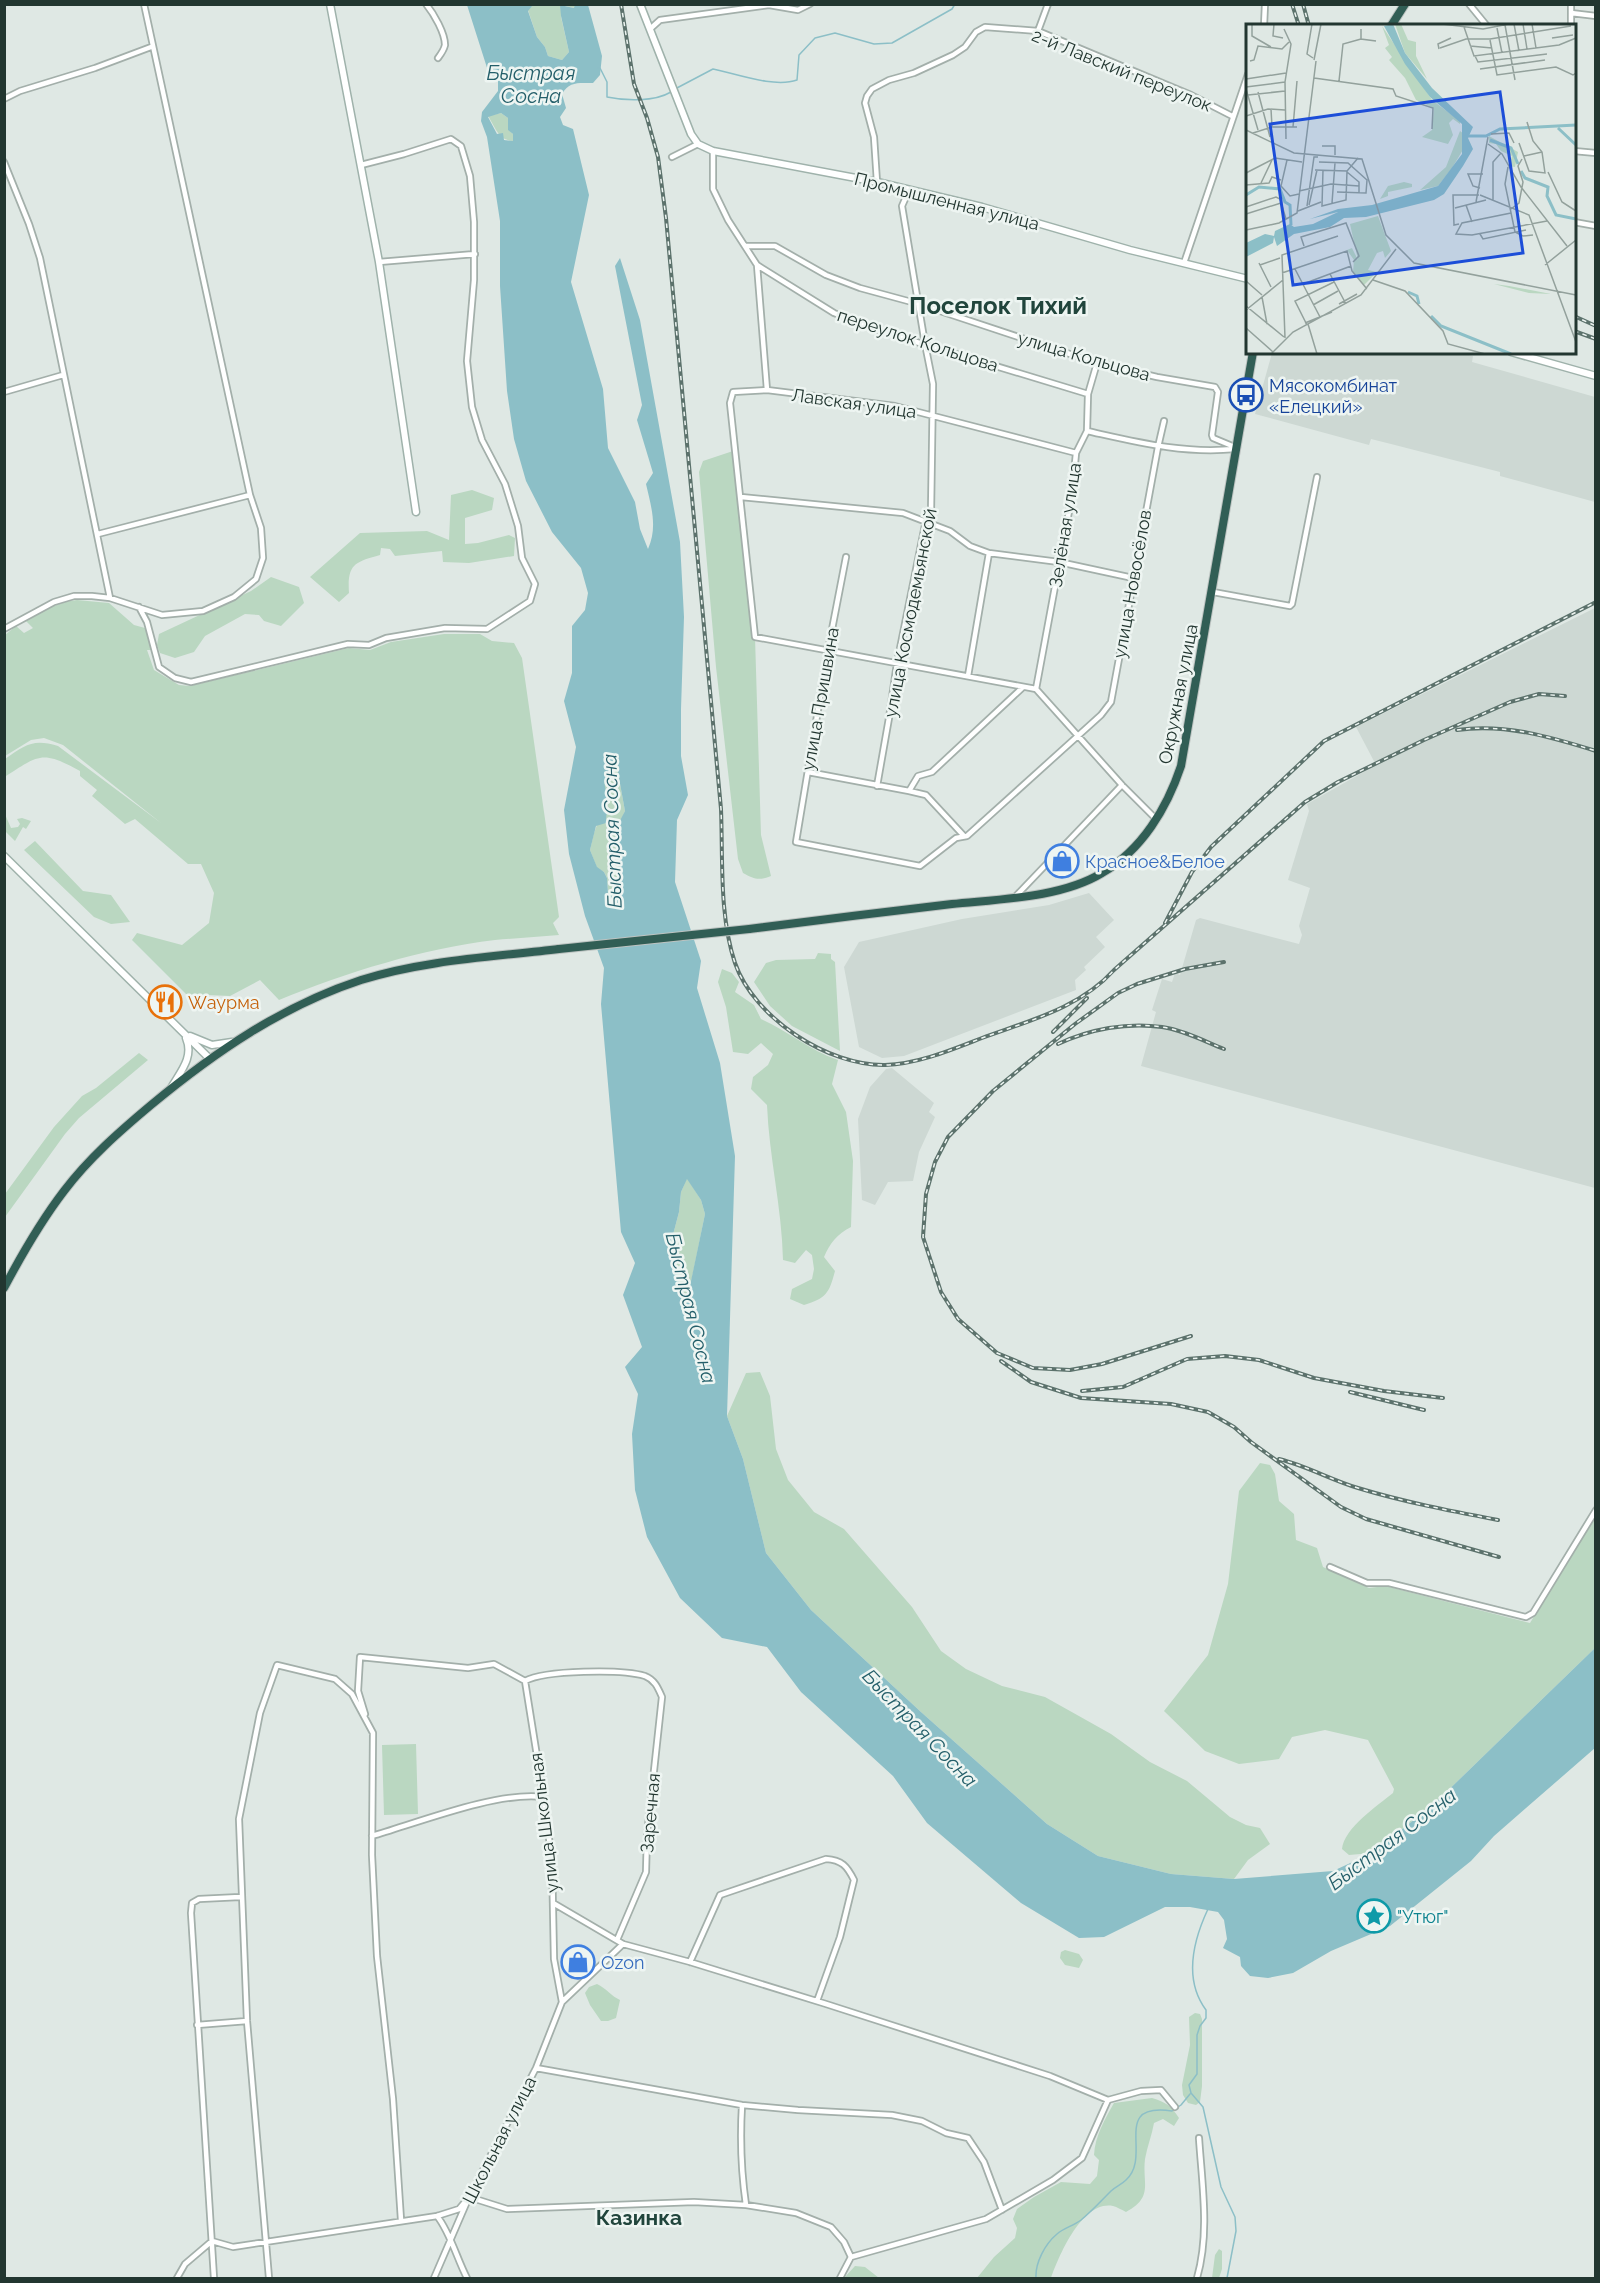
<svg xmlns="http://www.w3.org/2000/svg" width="1600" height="2283" viewBox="0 0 1600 2283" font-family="Raleway,sans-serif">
	<rect width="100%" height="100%" fill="#dfe8e4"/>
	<!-- built -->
	<path fill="#cdd8d3" d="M1272 353H1460L1473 356 1472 362 1595 397V502L1500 476V472L1391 444 1371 439 1369 445 1255 414Z
		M1595 608V1188L1141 1066 1156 1012 1152 1010 1162 979 1172 982 1175 973 1180 975 1196 920 1200 918 1299 944 1302 935 1299 926 1310 888 1288 880 1309 811 1307 804 1376 765 1356 727Z
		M1089 893 1114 920 1096 937 1105 947 1084 967 1086 970 1075 980 1076 990 904 1056 882 1058 859 1047 844 967 859 942 962 919 1049 905Z
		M892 1068 934 1103 929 1112 935 1117 919 1152 913 1181 888 1182 875 1205 862 1200 858 1119 870 1087 886 1069Z"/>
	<!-- green -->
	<path fill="#bad7c1" d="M533 5H575V8L561 5V17L569 52 562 60 548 56 545 47 537 37 528 10Z
		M501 113 508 118V129L513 134V141C498 140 496 128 488 116Z
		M736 450 755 637 761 835 771 876C759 881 754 879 743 873L738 859 716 667 699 472 703 461Z
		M472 490 494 498 492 510 465 518V544L478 543 509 535 515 538 514 556 469 563 443 562 442 551 395 556 390 549 381 548 380 555C355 562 347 564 349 593L339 602 310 577 360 533 427 531 449 540 451 495Z
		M271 577 299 587 304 603 281 626 264 621 259 615 245 614 205 636 194 652 175 658 160 653 157 645 159 634 251 591Z
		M77 600 109 603 134 625 145 628 152 650H147L154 670 179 685 190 686 349 648 370 650 391 642 444 634H480L492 641 514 643 522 658 559 917 553 923 559 935C538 937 516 938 495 940 421 949 348 972 279 1000L260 980 230 996 208 995 197 1005 132 940 137 933 182 945 209 923 214 893 201 864H188L135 819 125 824 92 796 97 790 80 776V771C43 751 40 754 6 776L5 788V759C25 745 33 738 58 746L161 823 63 745 44 738 31 740 5 756V635L16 626 24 633 33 628 26 621C42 611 58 602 77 600Z
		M617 767 625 811 616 830 619 876 616 899 608 893 607 878 604 872 597 868 590 850 594 833 607 798 603 786 606 776Z
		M4 812 11 828 18 827 20 824 17 819 22 818 31 821 26 829 23 827 15 841 5 831Z
		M35 841 83 891 111 895 130 922 111 924 94 917 24 850Z
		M818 953 831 954V959L835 962 840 1051 792 1026 770 1006 754 982 766 963 776 960 815 959Z
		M722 969 732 973 739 982 735 992 754 1005 761 1019C788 1031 809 1050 838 1060L832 1084 846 1112 853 1161 851 1227C837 1234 830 1243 824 1257L835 1271C829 1294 826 1298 804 1305L790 1299 792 1289 812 1279 814 1269 812 1255 806 1250 795 1263 783 1260C782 1208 769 1157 767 1105L751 1089 753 1077 768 1065 773 1054 761 1043 748 1054 733 1052 726 1007 718 982Z
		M139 1053 148 1060 79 1118 65 1134 5 1217V1194L54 1127 82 1096 96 1088Z
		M687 1178 701 1200 705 1214 686 1307 669 1250 679 1212 681 1192Z
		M760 1372 770 1396 776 1449 788 1480 814 1512 844 1529 912 1607 941 1651 966 1669 1002 1686 1045 1697 1111 1734 1150 1762 1187 1781 1230 1817 1246 1825 1260 1828 1270 1844 1248 1860 1234 1879 1171 1874 1098 1856 1047 1824 921 1712 811 1610 766 1553 743 1459 727 1416 746 1373Z
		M1260 1463 1270 1465 1275 1474 1279 1501 1294 1514 1296 1540 1317 1548 1323 1567 1369 1588 1385 1586 1530 1623 1595 1516V1648L1434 1804 1372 1853 1349 1855 1342 1849C1344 1828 1377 1806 1393 1793L1394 1789 1368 1740 1325 1730 1292 1737 1279 1759 1239 1764 1205 1751 1164 1711 1208 1655 1228 1584 1239 1491Z
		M416 1744 418 1814 384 1815 382 1745Z
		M1065 1950 1079 1954 1083 1960 1079 1968 1065 1965 1060 1958 1061 1952Z
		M597 1984C606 1988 611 1996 620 2000L616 2018 608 2021H601L590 2005 585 1993 589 1987Z
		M1195 2013 1200 2014 1202 2019V2086L1200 2102 1196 2105 1188 2103 1183 2095 1182 2085 1190 2045 1189 2017Z
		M1152 2098C1166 2102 1171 2106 1179 2118L1174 2126 1163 2119 1154 2123C1152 2135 1147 2147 1145 2159 1142 2184 1154 2197 1126 2212 1122 2210 1117 2207 1113 2206 1082 2200 1059 2256 1051 2278H977L994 2257 1015 2238 1017 2228 1013 2219 1017 2209 1034 2197 1061 2182 1090 2184 1097 2176 1099 2160 1094 2155C1095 2136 1105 2119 1114 2103Z
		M1219 2249 1222 2251V2269L1219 2278H1212L1215 2255Z
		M855 2266 865 2267 879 2278H844Z"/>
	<!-- water -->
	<path fill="#8cbfc7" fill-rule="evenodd" d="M467 5H533L528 11 537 37 545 47 548 56 562 60 569 52 561 16 560 5 574 8 575 5H588L602 56 600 75 593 83C579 83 569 81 562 94L566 108 560 117 563 125 573 129 589 195 571 282 603 389 608 448 635 502 640 529 648 549C658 527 651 506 646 484L653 473 637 420 642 405 615 266 620 258 640 320 680 542 684 617 681 709V756L688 795 677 820 675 882 701 961 697 988 720 1063 735 1156 727 1416 743 1459 766 1553 811 1610 921 1712 1047 1824 1098 1856 1171 1874 1234 1879 1333 1871 1372 1853 1434 1804 1595 1648V1748L1494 1836 1471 1861 1390 1926 1331 1951 1293 1973 1268 1978 1250 1976 1241 1966 1240 1957 1223 1948 1227 1939 1224 1920 1218 1912 1190 1907H1165L1104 1937 1079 1938 1021 1903 927 1823 893 1776 801 1692 767 1647 722 1638 680 1598 647 1537 635 1490 632 1434 638 1394 625 1367 642 1347 623 1295 635 1263 621 1232 601 1004 604 968 585 916 569 854 564 810 576 747 564 701 572 673V626L585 610 588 593 581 568 552 532 526 481 514 439 507 391 500 286V221L487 137 481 121 482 112 498 91V80L489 74ZM501 113 508 118V130L513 134V141L504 140 503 133 497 134 488 117ZM617 767 625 811 615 830 619 876 616 899 608 893 607 878 604 872 597 867 590 850 596 826 606 823C606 815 608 805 607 797 604 779 601 780 617 767ZM687 1179 701 1200 705 1214 686 1305 669 1250 679 1212 681 1192Z"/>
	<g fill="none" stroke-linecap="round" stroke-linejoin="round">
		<!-- stream -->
		<path stroke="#8cbfc7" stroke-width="1.5" d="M598 68H600L607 82V97C626 101 654 102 671 92
			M675 89 713 69C737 74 774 88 797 80L799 55 815 38 835 33 874 44 892 43 952 9 955 4
			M1208 1909C1193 1941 1183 1979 1206 2010V2018L1200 2026 1197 2035V2074L1189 2085 1191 2093 1203 2107 1221 2187 1235 2217 1236 2231 1227 2278
			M1036 2278C1035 2263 1045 2244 1057 2234 1064 2228 1073 2226 1081 2220 1092 2211 1101 2201 1111 2191 1115 2187 1121 2185 1126 2180 1153 2156 1110 2102 1172 2111L1181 2105 1190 2094"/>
		<defs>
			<path id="street" d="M426 4C434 14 445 33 445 45 444 50 441 54 438 58
				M1469 4 1487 26
				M1571 4V26
				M1571 13 1596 16
				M1264 26 1265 4
				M650 29 660 20 769 5 798 10 810 4
				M1038 31 1048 4
				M4 99 20 91 95 68 151 47
				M713 151V189L728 220 757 265 767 390
				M1574 151 1596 153
				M672 157 698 144
				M4 162 29 224 40 258 110 598
				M877 182 874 137 865 103 867 96 872 89 889 80 914 73 953 55 965 47 976 32 985 27 1038 31 1191 95 1232 116
				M1574 222 1596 226
				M746 246H775L826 275 860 288 919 304 1097 363 1157 377 1215 387 1218 392 1212 435 1213 438 1237 448
				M379 262 475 254
				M1184 263 1248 74
				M757 265 834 313 880 331 1088 394
				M4 392 63 375
				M1087 431C1137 442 1183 454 1235 449
				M1076 453 895 406 767 390 733 392 730 403 755 637 1036 689 1122 785 1156 819
				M741 497 903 513 950 531 970 546 989 553 1059 562 1133 578
				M98 534 250 495
				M846 557 828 650 796 842 920 866 956 838 967 836 1101 715 1111 702 1158 447 1164 421
				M1213 592 1290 606 1292 604 1317 477
				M139 607 147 622 159 667 175 678 191 682 348 644 369 645 386 638 445 628 487 629 530 601 535 584 522 558 518 526 505 484 482 440 472 407 467 361 474 280V222L470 176 461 146 451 139 404 154 361 165
				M4 629 54 602 74 596H92L110 598 162 615 203 611 234 597 256 579 263 558 261 528 250 495 144 4
				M968 676 989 553
				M1036 689 1072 495 1076 453 1087 431 1088 394 1097 363
				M808 772 909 791 918 776 932 772 1022 688
				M877 786 889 718 897 663 926 520 931 512 933 384 925 344 902 206 909 190
				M909 791 926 795 964 836
				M1015 897 1122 785
				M1330 1567 1367 1583H1389L1526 1617 1533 1613 1596 1510
				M525 1681C545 1670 622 1669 645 1676 655 1680 658 1688 662 1697L647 1835 646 1872 617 1940
				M525 1681 541 1781 552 1860 554 1959 562 2002
				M365 1714 358 1691 360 1657 468 1668 494 1664 525 1681
				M372 1836C417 1823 498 1791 543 1797
				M553 1903 623 1944 690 1962 826 2004 1050 2076 1108 2100 1141 2091 1161 2090 1175 2107
				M690 1962 720 1895 826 1859C842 1860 847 1866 854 1880L840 1937 817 2001
				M197 2025 247 2021
				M536 2068 742 2105 798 2110 892 2115 922 2121 946 2133 968 2138 984 2162 1002 2210
				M742 2105C740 2139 741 2171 746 2205
				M437 2216C450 2232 457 2259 467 2278
				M177 2278 185 2264 212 2241 233 2247 437 2216 459 2209 469 2197 507 2209 694 2202 746 2205 796 2213 831 2227 844 2242 851 2257
				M214 2278 191 1913 192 1903 199 1899 240 1897
				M269 2278 247 2021 239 1819 260 1713 277 1665 335 1679 352 1694 373 1733 372 1855 377 1956 393 2099 401 2220
				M434 2278 469 2197 536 2068 562 2002 623 1944
				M840 2278 851 2257 986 2219 1053 2180 1082 2158 1108 2100
				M1197 2278C1210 2233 1202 2184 1199 2138"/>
			<path id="secondary" d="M330 4 379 262 416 512
				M640 4 691 134 698 144 713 151 877 182 982 207 1130 250 1248 279
				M1511 352 1596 376
				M4 856 209 1058
				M190 1036 212 1045 232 1042
				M171 1088C181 1071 194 1057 186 1038"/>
			<path id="highway" d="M1391 26 1405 4
				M749 929C817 920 884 912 952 904 999 899 1061 898 1102 873 1142 850 1167 808 1181 766L1253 352
				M4 1288C22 1254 41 1221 64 1191 89 1158 120 1131 151 1105 215 1052 282 1006 361 980 425 960 493 957 559 949"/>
		</defs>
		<!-- street casing -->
		<use href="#street" stroke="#a3afaa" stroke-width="8"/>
		<!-- secondary casing -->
		<use href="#secondary" stroke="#9fb2ab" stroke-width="9"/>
		<!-- highway casing -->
		<use href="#highway" stroke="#bdc3c1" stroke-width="10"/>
		<!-- street -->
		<use href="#street" stroke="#fff" stroke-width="4.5"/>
		<!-- secondary -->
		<use href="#secondary" stroke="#fff" stroke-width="6"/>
		<!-- highway -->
		<use href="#highway" stroke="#315e55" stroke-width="8"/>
		<defs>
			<path id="rail" d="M621 4 634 84 647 118 658 157 666 218 721 809C723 859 719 915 735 963 754 1018 828 1066 885 1065 918 1064 951 1050 982 1038 1028 1021 1080 1008 1114 970L1305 802 1338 782 1424 740 1510 702 1539 694 1565 696
				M1292 4 1299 26
				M1303 4 1309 26
				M1574 316 1596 326
				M1574 331 1596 339
				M1457 730C1504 723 1551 737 1596 751
				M1165 923 1192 872 1211 847 1324 741 1596 602
				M1053 1032 1087 998
				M1058 1044C1090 1029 1127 1022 1162 1027 1183 1030 1204 1041 1224 1049
				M1191 1336 1102 1364 1070 1370 1033 1368 997 1353 958 1319 941 1292 923 1237 926 1194 935 1162 948 1137 993 1091 1075 1024 1118 993 1137 984 1185 969 1224 962
				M1001 1361 1031 1382 1081 1398 1171 1404 1208 1412 1234 1427 1251 1442 1341 1507 1366 1519 1499 1557
				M1082 1391 1123 1387 1187 1359 1225 1356 1259 1360 1314 1378 1384 1391 1443 1398
				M1350 1392 1424 1410
				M1279 1459C1307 1466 1331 1480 1358 1488 1404 1502 1451 1511 1498 1520"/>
		</defs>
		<!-- rail casing -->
		<use href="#rail" stroke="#5c726c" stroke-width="4"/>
		<!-- rail -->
		<use href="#rail" stroke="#eef5f2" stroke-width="1.5" stroke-dasharray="4.5" stroke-linecap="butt"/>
		<defs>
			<path id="highway-bridge" d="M559 949 749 929"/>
		</defs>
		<!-- highway-bridge casing -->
		<use href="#highway-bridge" stroke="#bdc3c1" stroke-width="10" stroke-linecap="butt"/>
		<!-- highway-bridge -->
		<use href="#highway-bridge" stroke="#315e55" stroke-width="8"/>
	</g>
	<!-- icons -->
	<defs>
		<symbol id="bus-ring" viewBox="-11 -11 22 22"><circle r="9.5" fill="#eef5f2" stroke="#1a4fb4" stroke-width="1.5"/><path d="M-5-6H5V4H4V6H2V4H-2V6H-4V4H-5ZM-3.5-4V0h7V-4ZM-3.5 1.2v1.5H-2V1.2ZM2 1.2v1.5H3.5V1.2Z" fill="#1a4fb4"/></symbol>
		<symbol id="shop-ring" viewBox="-11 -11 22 22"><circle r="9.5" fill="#eef5f2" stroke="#3f7fe0" stroke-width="1.5"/><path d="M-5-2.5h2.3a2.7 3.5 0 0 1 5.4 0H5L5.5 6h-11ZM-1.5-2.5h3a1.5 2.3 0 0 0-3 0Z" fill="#3f7fe0"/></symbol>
		<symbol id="restaurant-ring" viewBox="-11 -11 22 22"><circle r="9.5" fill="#eef5f2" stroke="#e8710a" stroke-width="1.5"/><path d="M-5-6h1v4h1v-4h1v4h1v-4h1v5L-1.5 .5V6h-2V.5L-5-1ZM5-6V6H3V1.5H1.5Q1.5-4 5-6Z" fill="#e8710a"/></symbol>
		<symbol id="sight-ring" viewBox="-11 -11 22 22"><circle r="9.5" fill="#eef5f2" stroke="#0f9aa8" stroke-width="1.5"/><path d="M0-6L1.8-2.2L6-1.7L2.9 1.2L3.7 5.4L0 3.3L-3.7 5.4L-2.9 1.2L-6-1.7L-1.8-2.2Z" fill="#0f9aa8"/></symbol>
	</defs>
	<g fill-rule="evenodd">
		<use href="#bus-ring" x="1227" y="376" width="38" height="38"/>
		<use href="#shop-ring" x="1043" y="842" width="38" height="38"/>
		<use href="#restaurant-ring" x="146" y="983" width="38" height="38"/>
		<use href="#sight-ring" x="1355" y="1897" width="38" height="38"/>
		<use href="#shop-ring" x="559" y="1943" width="38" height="38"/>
	</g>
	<g text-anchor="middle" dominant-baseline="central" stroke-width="5" stroke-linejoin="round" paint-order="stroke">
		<!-- street labels -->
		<g font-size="18" fill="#223630" stroke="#eef5f2">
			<text transform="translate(1122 70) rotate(22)">2-й Лавский переулок</text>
			<text transform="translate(947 201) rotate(14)">Промышленная улица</text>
			<text transform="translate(918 340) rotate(18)">переулок Кольцова</text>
			<text transform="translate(1084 356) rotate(16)">улица Кольцова</text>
			<text transform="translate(854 403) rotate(8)">Лавская улица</text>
			<text transform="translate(1065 525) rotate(-81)">Зелёная улица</text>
			<text transform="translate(1132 584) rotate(-80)">улица Новосёлов</text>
			<text transform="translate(910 613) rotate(-79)">улица Космодемьянской</text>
			<text transform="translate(1178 694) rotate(-79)">Окружная улица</text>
			<text transform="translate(820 699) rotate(-80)">улица Пришвина</text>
			<text transform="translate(650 1813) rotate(-85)">Заречная</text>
			<text transform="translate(544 1823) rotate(-97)">улица Школьная</text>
			<text transform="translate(499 2140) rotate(-63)">Школьная улица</text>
		</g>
		<!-- transit labels -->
		<g font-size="18" fill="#164399" stroke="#eef5f2" text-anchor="start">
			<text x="1269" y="385">Мясокомбинат<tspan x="1269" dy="21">«Елецкий»</tspan></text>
		</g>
		<!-- shop labels -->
		<g font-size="18" fill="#366cbe" stroke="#eef5f2" text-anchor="start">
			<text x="1085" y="861">Красное&amp;Белое</text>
			<text x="601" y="1962">Ozon</text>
		</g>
		<!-- food labels -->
		<g font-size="18" fill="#c56008" stroke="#eef5f2" text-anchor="start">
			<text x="188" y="1002">Wаурма</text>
		</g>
		<!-- culture labels -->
		<g font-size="18" fill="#0d838f" stroke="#eef5f2" text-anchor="start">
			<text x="1397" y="1916">"Утюг"</text>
		</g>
		<!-- water labels -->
		<g font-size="20" font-style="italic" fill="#245f6a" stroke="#eef5f2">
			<text x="531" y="73">Быстрая<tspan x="531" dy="23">Сосна</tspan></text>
			<text transform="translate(612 831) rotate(-92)">Быстрая Сосна</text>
			<text transform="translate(691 1308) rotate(76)">Быстрая Сосна</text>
			<text transform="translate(920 1728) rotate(46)">Быстрая Сосна</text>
			<text transform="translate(1392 1839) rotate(-37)">Быстрая Сосна</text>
		</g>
		<!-- quarter labels -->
		<g font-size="21" font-weight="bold" fill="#21453c" stroke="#eef5f2">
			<text x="639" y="2217">Казинка</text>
		</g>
		<!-- district labels -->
		<g font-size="24" font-weight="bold" fill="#21453c" stroke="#eef5f2">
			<text x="998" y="305">Поселок Тихий</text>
		</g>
	</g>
	<!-- overview -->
	<g transform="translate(1246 24)">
		<rect width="330" height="330" fill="#dfe8e4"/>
		<path d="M149 0H155L162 16 170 18V32L181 55 159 29ZM136 2 186 76 214 97V100L207 95 203 99 207 111 202 120 176 113 186 106 188 84 170 76 159 54 143 36 146 33 139 24 143 21ZM214 107 218 110V124L206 144 192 162 174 166 200 143ZM243 112 272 128 269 143 263 142 266 132 255 127 250 120 243 119ZM158 158 166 160V163L142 168V172L134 175 142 162ZM132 192 145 227 139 234 137 227 131 229 122 246 131 248 118 261 107 248 108 236 101 226 106 224 112 236 104 200ZM248 260 263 262 305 270 283 269Z" fill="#bad7c1"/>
		<path d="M147 0 159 29 186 64 227 103 222 114 227 125 217 142 198 170 188 176 120 193 98 194 84 203 48 210 31 222 28 213 27 219 0 233V219L19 210 28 212 29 207 44 200 48 203 67 200 92 188 64 195 92 185 126 181 192 162 216 130V100L184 73 159 40 138 2Z" fill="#8cbfc7"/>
		<path fill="none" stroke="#8cbfc7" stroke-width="3" d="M312 104 330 121M221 112H240L254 105 330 101M244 116 265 124 272 140M275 147 279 154 302 163 301 172 310 191 330 195M0 171 13 163 34 165 39 178 44 181 45 201M162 268 171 272 173 280M185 292 195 302 265 330"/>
		<path fill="none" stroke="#93a19c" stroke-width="1.5" d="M6 0V12L25 23M28 0 27 12 37 14M66 0 61 30 67 34M196 0 237 5 263 0M268 0 273 27M277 0 281 25M286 0 290 24M259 1 269 56M218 3 228 32 313 21 330 14M251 4 256 29M38 5 45 20 39 58 40 115M115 5V15L130 17M306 14 327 11M244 16 251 51 310 43 327 51 330 49M224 22 246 24M194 24 220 15H244L325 2M193 25 192 20 205 14M229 32 232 38 301 30M68 36 75 0M4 37 8 36 12 22 36 25 43 18M234 45 299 36M68 54 147 65 150 72 187 84 186 105M0 55 40 49M93 57 97 20 115 15M0 63 39 58M0 65 12 106M12 68 24 113M2 71 39 67M25 85 26 103M0 92 22 85 39 86M47 103 51 57M0 106 48 129 116 135 140 211 168 239 330 271M7 109 26 103H51M245 110 263 109 268 119M273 119 283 147 299 149 296 128 287 117 281 98M242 120 256 130 275 163 321 222M76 122H89V131M278 132 296 128M41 136 35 162 44 172 53 170M73 138 102 139 121 156 120 169 91 168M262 143 259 160 269 208 277 212 287 211M69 146 101 147M77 146 76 182 100 176 101 147 112 134M101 148 113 158V169M302 148 316 178 330 187M0 149 29 134 56 138M15 159 26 136M0 161 23 159 26 153 35 156M234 164 227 162 222 150H237M53 167 85 160 113 162M234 171 283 191 330 318M247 177V138L255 129M230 178 242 113M86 179 89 139M63 181 71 146M220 181 226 198M61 182 68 133H72M0 183 30 173 34 175 40 195M209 184 240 176M265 185 273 179 277 158 272 142 276 135M52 187 75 178M265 189 216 199 210 210 226 211 301 197M0 190 35 179M213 200 208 201 207 171H233M0 206 33 199 51 189 70 37M234 210 237 215 280 206M58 222 55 213 100 199 113 232 107 238M13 239 25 263M14 241 34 234M299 241 330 216M49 245 74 293M36 249 101 227 106 247 121 265M84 250 100 280M127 256 159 267 197 307 202 320 239 330M0 257 16 271M57 260 105 242M16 273 21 300M93 280 111 270M67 281 92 267M0 282 38 313M0 286 37 256M59 299 86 288M62 300 71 330M61 301 49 277 88 258M0 304 27 328M39 314 36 231 92 212M25 330 47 308 115 271 150 225"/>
		<path fill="#1d4ed8" fill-opacity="0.15" stroke="#1d4ed8" stroke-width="3" d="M254 68 277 229 47 261 24 100Z"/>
		<rect width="330" height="330" fill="none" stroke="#223630" stroke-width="3"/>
	</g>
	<!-- border -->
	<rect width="1600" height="2283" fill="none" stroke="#223630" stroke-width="12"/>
</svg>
